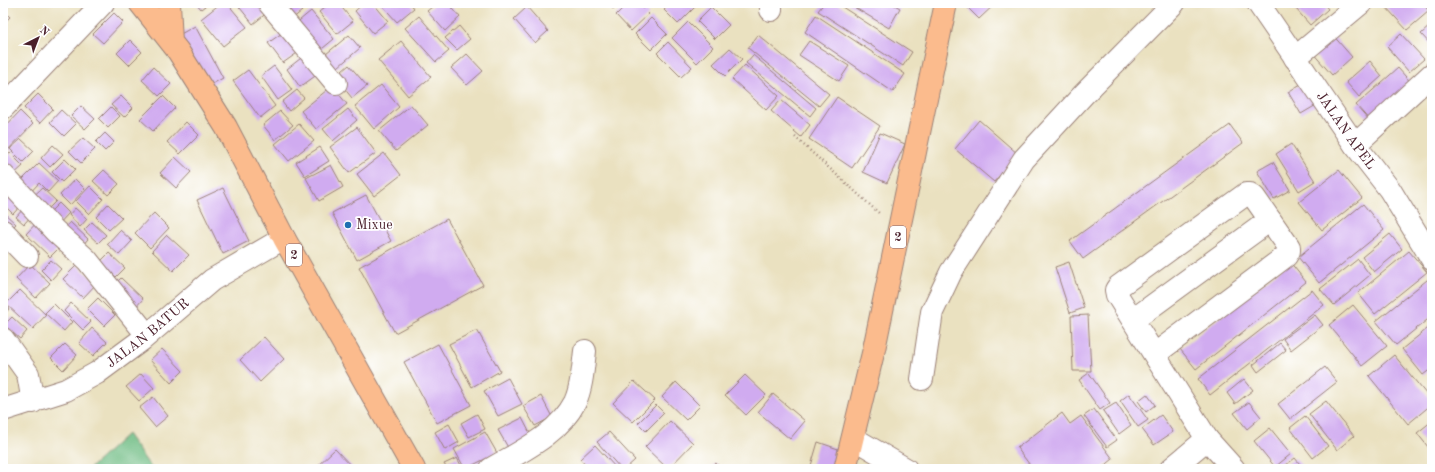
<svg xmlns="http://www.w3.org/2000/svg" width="1435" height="472" viewBox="0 0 1435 472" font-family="'Old Standard TT',serif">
	<rect width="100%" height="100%" fill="#fff"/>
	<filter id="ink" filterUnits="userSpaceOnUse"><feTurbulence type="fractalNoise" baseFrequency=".025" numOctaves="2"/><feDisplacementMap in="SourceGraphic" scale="8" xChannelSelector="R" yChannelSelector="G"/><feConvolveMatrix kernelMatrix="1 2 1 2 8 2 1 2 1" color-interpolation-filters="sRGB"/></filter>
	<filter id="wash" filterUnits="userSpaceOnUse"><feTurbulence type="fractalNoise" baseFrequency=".012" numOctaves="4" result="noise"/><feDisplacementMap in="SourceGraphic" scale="16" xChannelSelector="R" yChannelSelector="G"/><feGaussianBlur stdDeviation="0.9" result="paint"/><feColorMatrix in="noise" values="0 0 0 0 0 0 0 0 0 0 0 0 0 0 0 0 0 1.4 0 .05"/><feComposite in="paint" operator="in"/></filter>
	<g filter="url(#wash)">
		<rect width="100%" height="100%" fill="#eae1c0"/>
		<!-- forest -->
		<path fill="#72be86" stroke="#5e6e58" d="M127 434 152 469H89Z"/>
		<g id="blocks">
			<!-- building -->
			<path fill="#d0abf0" d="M196 3H209L201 9Z
				M221 3H227L247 27 223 46 201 19Z
				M236 3H260L268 12 253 24Z
				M278 3H296L302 11 292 19Z
				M303 3H313L307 8Z
				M330 3H338L353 21 337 34 319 12Z
				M364 3H373L388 21 373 33 355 11Z
				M380 3H410L414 8 397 22Z
				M437 3H448L460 17 445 31 427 11Z
				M607 3H619L613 9Z
				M628 3H638L649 14 631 31 616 15Z
				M671 3H697L698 4 678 24 664 10Z
				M824 3H836L912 52 903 66 818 11Z
				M847 3H891L900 8 889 28Z
				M963 3H996L979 19Z
				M1303 3H1323L1328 9 1310 25 1296 9Z
				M1389 3H1422L1429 11 1407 30 1385 6Z
				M1424 3H1432V12Z
				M527 7 548 31 535 43 514 19Z
				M711 7 729 25 715 39 697 21Z
				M3 10 10 17 3 24Z
				M311 11 334 39 317 53 294 25Z
				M114 13 123 22 103 43 93 34Z
				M816 15 905 74 893 92 805 32Z
				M419 16 449 51 436 62 405 28Z
				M651 18 667 34 651 50 635 34Z
				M688 22 713 47 697 63 672 38Z
				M1432 24V46L1421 34Z
				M195 26 223 78 205 88 177 36Z
				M459 26 470 39 457 50 445 38Z
				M285 31 300 51 283 63 268 43Z
				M1331 33 1352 57 1332 75 1311 51Z
				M1401 34 1424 59 1409 72 1387 47Z
				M349 35 360 48 331 73 320 59Z
				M758 35 829 94 819 106 748 48Z
				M130 40 142 52 129 65 117 53Z
				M401 41 431 77 408 96 378 60Z
				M809 41 849 66 839 81 799 55Z
				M668 42 692 67 681 77 657 53Z
				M730 48 742 59 725 76 713 64Z
				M467 54 483 71 467 85 451 68Z
				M305 55 318 74 300 87 287 69Z
				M753 55 816 108 810 116 746 63Z
				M1370 61 1382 76 1359 97 1346 82Z
				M349 65 367 86 352 98 335 77Z
				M745 65 779 96 766 110 732 79Z
				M274 66 292 90 278 100 261 76Z
				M153 67 171 84 159 96 142 80Z
				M1398 68 1413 85 1371 122 1356 105Z
				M248 70 275 106 260 118 233 81Z
				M1304 82 1318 104 1301 114 1288 92Z
				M381 85 399 107 374 129 355 106Z
				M332 86 347 104 316 129 301 111Z
				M297 90 304 98 289 111 282 102Z
				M38 94 53 109 40 123 24 108Z
				M121 96 133 108 124 117 111 105Z
				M163 96 175 108 153 131 140 119Z
				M837 97 880 126 852 168 809 139Z
				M781 100 810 125 801 137 771 111Z
				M411 105 428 125 396 151 379 131Z
				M81 106 95 119 85 129 71 116Z
				M111 107 120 116 108 128 99 119Z
				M348 109 357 120 333 141 323 129Z
				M61 110 76 124 64 136 50 122Z
				M20 111 33 124 3 155V129Z
				M280 111 293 125 275 140 263 125Z
				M979 120 1018 154 994 182 955 149Z
				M186 122 199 135 180 154 167 142Z
				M299 124 314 141 289 161 275 144Z
				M1230 125 1243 143 1083 259 1070 241Z
				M357 127 376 153 349 173 330 147Z
				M105 133 114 142 105 151 96 142Z
				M880 133 905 144 887 183 863 172Z
				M83 138 95 149 81 163 69 151Z
				M21 139 34 151 23 162 10 149Z
				M1291 144 1315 181 1299 191 1276 154Z
				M53 145 63 154 50 167 41 158Z
				M320 147 329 161 305 176 296 162Z
				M10 153 23 166 12 176 3 168V160Z
				M384 153 401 175 374 196 357 174Z
				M175 157 191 172 176 188 160 173Z
				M65 159 75 169 62 182 52 172Z
				M1273 162 1290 190 1274 199 1257 171Z
				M39 163 58 181 48 192 39 183 27 196 17 185Z
				M331 165 343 187 319 201 306 178Z
				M104 170 119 184 108 195 93 181Z
				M1339 170 1362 198 1322 230 1299 202Z
				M75 179 85 189 70 205 60 195Z
				M90 186 103 199 89 214 76 201Z
				M3 188 25 201 13 214 3 204Z
				M42 188 56 201 42 215 28 201Z
				M223 188 249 241 223 254 197 200Z
				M366 195 391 241 357 260 332 213Z
				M59 203 69 213 56 227 45 217Z
				M108 204 122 218 109 230 96 217Z
				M1363 204 1384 230 1319 283 1298 257Z
				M24 208 32 215 24 224 16 217Z
				M75 208 87 219 80 227 69 215Z
				M4 213 16 224 8 232 3 227Z
				M154 213 169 228 150 248 135 233Z
				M447 219 483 285 395 333 359 267Z
				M39 220 63 244 50 257 26 234Z
				M70 222 88 239 80 248 62 231Z
				M92 222 106 235 98 243 84 230Z
				M120 230 132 241 119 255 107 244Z
				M1390 234 1402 249 1374 272 1362 257Z
				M167 235 189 255 173 271 152 251Z
				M1409 251 1427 272 1375 314 1358 293Z
				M109 253 125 268 116 277 100 262Z
				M1358 259 1370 275 1334 305 1320 289Z
				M51 260 61 269 51 280 41 270Z
				M1069 262 1084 308 1070 313 1055 267Z
				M1290 262 1306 282 1196 369 1180 349Z
				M30 264 50 283 36 298 16 279Z
				M77 265 97 283 83 298 63 279Z
				M1432 276V316L1396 345 1376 321Z
				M121 278 143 299 134 309 111 288Z
				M20 290 46 315 33 329 6 304Z
				M1312 290 1324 305 1210 395 1198 379Z
				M98 298 115 315 104 326 87 309Z
				M3 303 9 309 3 316Z
				M71 303 91 322 83 330 64 311Z
				M54 304 72 322 64 331 45 313Z
				M1353 305 1387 346 1362 366 1329 325Z
				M1088 315 1091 371H1073L1071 316Z
				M1315 315 1323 325 1291 350 1283 339Z
				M12 317 27 331 20 339 4 325Z
				M1432 325V368L1423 375 1402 349Z
				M92 328 107 342 93 356 79 343Z
				M477 330 500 371 472 387 449 344Z
				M264 337 284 359 260 382 240 360Z
				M1280 343 1286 350 1258 372 1253 365Z
				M65 344 77 355 63 370 51 358Z
				M438 344 471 405 437 423 404 362Z
				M162 349 183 371 171 383 150 360Z
				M1394 355 1432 401V404L1408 424 1369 376Z
				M1325 367 1337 382 1290 419 1278 404Z
				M1089 373 1110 403 1100 410 1079 380Z
				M141 374 154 388 139 401 126 387Z
				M745 375 766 395 746 415 725 395Z
				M508 378 522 404 498 416 484 391Z
				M1244 379 1253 390 1235 404 1227 393Z
				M634 381 655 400 633 422 613 403Z
				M676 382 700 406 686 420 662 397Z
				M773 394 805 421 790 439 758 412Z
				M1129 394 1148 420 1138 427 1120 401Z
				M1147 394 1155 405 1146 412 1138 401Z
				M541 396 552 417 535 426 523 406Z
				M153 397 168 416 155 427 139 408Z
				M1326 401 1354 436 1337 450 1309 414Z
				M1249 402 1261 417 1247 429 1234 413Z
				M1116 403 1131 425 1119 434 1103 411Z
				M656 405 664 413 646 431 638 423Z
				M1094 409 1117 440 1107 447 1084 416Z
				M1062 413 1070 424 1081 416 1113 459 1102 468 1103 469H1033L1017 448Z
				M477 414 485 429 469 437 461 423Z
				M1161 415 1173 432 1154 445 1142 429Z
				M1305 416 1328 446 1313 458 1290 428Z
				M522 418 533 439 510 451 498 430Z
				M670 421 693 443 668 469 645 447Z
				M1432 421V452L1417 433Z
				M449 424 459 442 445 450 435 432Z
				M1270 428 1291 454 1275 467 1254 441Z
				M485 432 497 453 465 469 454 449Z
				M609 432 635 460 625 469H621L597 442Z
				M818 442 841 450 834 469H810Z
				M595 445 617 469H589L580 459Z
				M335 449 354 469H314Z
				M457 458 463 469H447L444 464Z
				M1295 458 1304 469H1281Z
				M716 463 721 469H708Z"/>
		</g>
	</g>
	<g filter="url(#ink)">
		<use href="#blocks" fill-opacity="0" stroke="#9a8076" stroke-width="1"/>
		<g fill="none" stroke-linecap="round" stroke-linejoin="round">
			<defs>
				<g id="minor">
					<path d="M269 3 336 83"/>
					<path d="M771 3V10"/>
					<path id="s1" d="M1258 3 1355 145 1390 190 1432 259"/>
					<path d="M1295 58 1361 3"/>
					<path d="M3 108 103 3"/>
					<path d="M1355 145 1432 74"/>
					<path d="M3 175 55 231 87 260 147 335"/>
					<path d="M3 231 27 256"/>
					<path d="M1133 320 1270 220"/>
					<path d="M3 339 28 374 33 402"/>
					<path d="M1155 354 1286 256 1289 251V247L1254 197 1250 194H1246L1118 287 1116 290 1117 295 1207 439 1234 469"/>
					<path d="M922 379 932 312 951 272 1024 159 1084 94 1174 3"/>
					<path id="s2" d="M3 410 66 390 97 373 143 339 212 280 284 238"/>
					<path d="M853 438 906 469"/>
					<path d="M491 469C521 451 558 435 575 402 582 387 583 368 585 351"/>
					<path d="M1171 469 1207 439"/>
				</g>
				<path id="highway" d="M140 3 178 51 226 127 284 238 414 469
					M169 3 171 42
					M845 469 874 349 946 3"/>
			</defs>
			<!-- minor casing -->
			<use href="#minor" stroke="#9a8076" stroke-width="24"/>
			<!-- highway casing -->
			<use href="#highway" stroke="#9a8076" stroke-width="24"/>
			<!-- path -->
			<path stroke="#9a8076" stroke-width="2.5" stroke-dasharray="1 3" stroke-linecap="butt" d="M795 137 880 214"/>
			<!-- minor -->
			<use href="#minor" stroke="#fff" stroke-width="22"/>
			<!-- highway -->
			<use href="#highway" stroke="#fbbb8d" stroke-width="22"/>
		</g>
	</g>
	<!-- markers -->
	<circle fill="#1f6fb2" stroke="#fff" stroke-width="1.5" cx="348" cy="225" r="4"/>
	<g text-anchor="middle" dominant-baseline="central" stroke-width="3.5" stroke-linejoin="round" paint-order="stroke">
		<!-- shield labels -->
		<g fill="#fff" stroke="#80626b" stroke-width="1">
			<rect x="890" y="226" width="16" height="22" rx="3"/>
			<rect x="286" y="244" width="16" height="22" rx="3"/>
		</g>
		<g font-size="13" font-weight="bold" fill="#4a1f2b">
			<text x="898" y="237">2</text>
			<text x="294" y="255">2</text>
		</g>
		<!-- street labels -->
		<g font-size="14" fill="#4a1f2b" stroke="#fff">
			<text stroke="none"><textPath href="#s1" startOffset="155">JALAN APEL</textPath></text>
			<text stroke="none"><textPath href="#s2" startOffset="166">JALAN BATUR</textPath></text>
		</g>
		<!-- poi labels -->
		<g font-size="14" fill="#4a1f2b" stroke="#fff" text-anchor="start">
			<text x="356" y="225">Mixue</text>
		</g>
	</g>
	<!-- margin -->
	<rect width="1435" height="472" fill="none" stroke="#fff" stroke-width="16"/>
	<!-- north arrow -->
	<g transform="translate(38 38) rotate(42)" stroke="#ffffff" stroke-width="3" paint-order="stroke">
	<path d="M0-3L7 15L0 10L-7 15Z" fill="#4a1f2b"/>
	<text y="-6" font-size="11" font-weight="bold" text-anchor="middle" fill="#4a1f2b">N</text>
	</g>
</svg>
